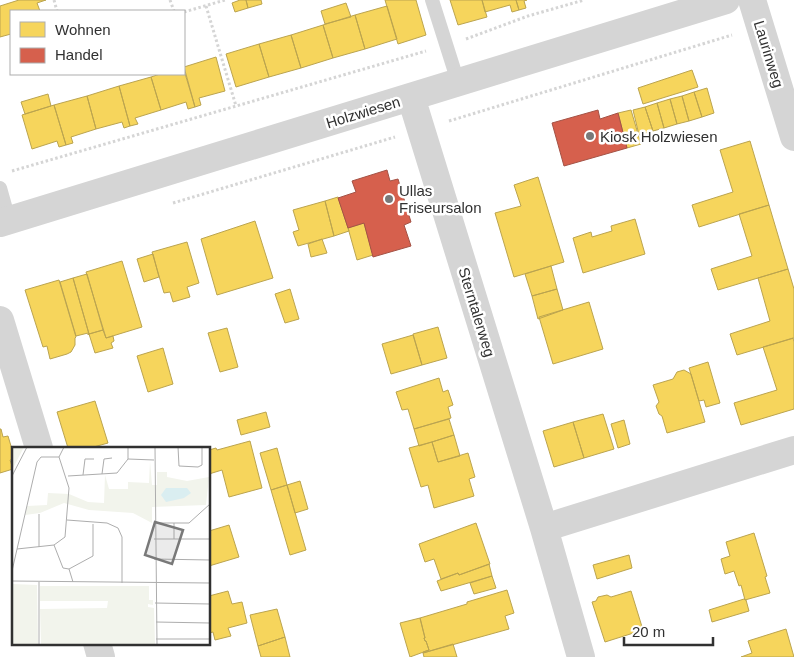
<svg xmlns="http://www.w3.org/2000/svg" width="794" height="657" viewBox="0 0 794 657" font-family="Arial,sans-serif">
	<rect width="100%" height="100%" fill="#fff"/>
	<!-- homes -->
	<path fill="#f6d55c" stroke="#bba44f" d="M19 0H46L37 3 40 11H11V34L0 37V6Z
		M240 0H246L248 8 235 12 232 3Z
		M246 0H261L262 4 248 8Z
		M385 0H416L426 35 398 44Z
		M450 0H482L487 17 458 25Z
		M482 0H516L519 10 512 12 510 5 485 12Z
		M516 0H527L524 1 526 8 519 10Z
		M346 3 351 17 325 24 321 11Z
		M387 6 397 39 365 49 355 15Z
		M355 15 365 49 333 58 323 25Z
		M323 25 333 58 301 68 291 35Z
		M291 35 301 68 269 77 259 44Z
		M259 44 269 77 236 87 226 54Z
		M216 57 225 91 199 98 201 105 195 107 184 67Z
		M184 70 195 107 188 109 186 102 161 110 151 77 160 74H184Z
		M692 70 698 87 643 104 638 88Z
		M151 77 161 110 135 118 138 124 130 126 119 86Z
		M119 86 130 126 124 128 122 122 96 129 87 96Z
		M707 88 714 113 702 117 694 92Z
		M694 92 702 117 689 121 682 96Z
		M48 94 51 106 25 114 21 102Z
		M87 96 96 129 71 137 73 143 66 145 54 105Z
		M682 96 689 121 677 124 670 99Z
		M670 99 677 124 664 128 657 103Z
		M657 103 664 128 653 131 645 107Z
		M54 105 66 145 59 147 57 141 32 149 22 115Z
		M645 107 653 131 639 135 633 110Z
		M631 110 641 144 627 148 618 113Z
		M750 141 769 205 699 227 692 205 733 192 720 150Z
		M538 177 564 262 514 277 495 213 521 206 514 185Z
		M338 197 349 231 334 236 325 201Z
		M325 201 334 236 298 246 293 232 299 230 293 210Z
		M769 205 788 269 718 290 711 269 752 256 739 214Z
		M635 219 645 254 583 273 573 238 591 232 592 237 612 231 611 226Z
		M255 221 273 278 217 295 201 239Z
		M364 223 373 255 357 260 348 228Z
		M322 239 327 253 311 257 308 244Z
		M187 242 199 283 187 287 190 297 173 302 170 292 164 293 152 252Z
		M153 254 159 277 144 282 137 259Z
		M122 261 142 327 106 338 86 272Z
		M551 266 557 289 532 296 525 274Z
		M788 269 794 289V338L737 355 730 334 770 321 758 278Z
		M87 274 103 330 89 334 73 278Z
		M73 278 89 334 88 335V333L76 336 60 282Z
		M59 280 76 337 75 338V345L71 352 67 354 50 359 47 346 43 347 25 290Z
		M290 289 299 319 285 323 275 294Z
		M557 289 563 310 538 319 532 296Z
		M589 302 603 349 553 364 539 317Z
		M438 327 447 358 422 365 413 334Z
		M227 328 238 367 220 372 208 333Z
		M103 330 106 338 113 336 114 341 111 343 113 348 95 353 89 334Z
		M413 335 422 365 391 374 382 344Z
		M793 338 794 342V409L741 425 734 403 777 390 763 347Z
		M163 348 173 384 148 392 137 356Z
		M708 362 720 403 706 407 704 400 699 401 689 368Z
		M684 370 691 374 705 422 667 433 662 416 659 414 656 406 659 402 653 385 673 379 677 372Z
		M439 378 443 392 448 390 453 405 448 407 451 418 414 429 408 409 402 410 396 392Z
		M95 401 108 443 90 448H68L57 412Z
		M266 412 270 427 241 435 237 420Z
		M603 414 614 449 584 458 573 422Z
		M449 419 454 435 419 446 414 429Z
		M624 420 630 444 618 448 611 424Z
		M573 422 584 458 554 467 543 431Z
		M0 429H1L3 437 8 436 14 456V459L10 460 13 469 0 473Z
		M454 435 460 456 438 462 432 442Z
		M250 441 262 488 229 497 222 470 209 474V450L216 448 217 450Z
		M432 442 438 462 468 453 475 477 469 479 474 496 434 508 428 485 421 487 409 448Z
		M277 448 287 485 271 490 260 453Z
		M300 481 308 509 295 513 287 485Z
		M287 485 306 550 290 555 271 490Z
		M476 523 490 564 459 575 458 573 441 579 434 559 425 562 419 544Z
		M229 525 239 557 209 566V531Z
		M754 533 767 576 765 577 770 593 745 600 741 585 739 586 734 571 725 574 721 559 730 556 726 542Z
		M629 555 632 568 597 579 593 565Z
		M489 564 492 576 441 591 437 581 458 573 459 575Z
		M492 576 496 588 474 594 470 583Z
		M507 590 514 613 505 616 509 629 423 653V652L429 650 426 641H425L424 638H425L420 618 467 604V602Z
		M228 591 232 604 242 602 247 623 228 628 231 636 215 640 213 632 209 633V596Z
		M631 591 643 630 605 642 592 602 596 601 598 597 607 595 611 597Z
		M744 599 746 600 749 611 712 622 709 610Z
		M277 609 285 637 258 646 250 615Z
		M420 618 425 638H424L425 641H426L429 650 410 657 400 623Z
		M786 629 794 657H741L752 653 748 641Z
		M285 637 290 657H261L258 646Z
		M453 644 457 657H424L423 653Z"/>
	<!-- shops -->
	<path fill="#d6604d" stroke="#a45245" d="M598 110 600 119 618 113 627 148 564 166 552 123Z
		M387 170 390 181 398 179 411 222 404 225 411 246 373 257 364 223 348 228 338 198 356 192 352 181Z"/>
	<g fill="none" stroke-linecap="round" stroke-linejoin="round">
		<!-- path -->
		<path stroke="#d5d5d5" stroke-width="3" stroke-dasharray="2.5 2.5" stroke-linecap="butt" d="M54 0 57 11
			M170 0 174 11
			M206 6 236 106
			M184 12 225 0
			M466 39 528 16 584 0
			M449 121 732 35
			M12 171 426 51
			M173 203 395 137"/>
		<!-- lane -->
		<path stroke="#d5d5d5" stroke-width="14" d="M432 0 458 82
			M0 188 9 220"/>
		<!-- street -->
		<path stroke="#d5d5d5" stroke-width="28" d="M752 0 794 137
			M411 97 544 528 581 657
			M0 223 726 0
			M0 320 39 448
			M544 528 794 450
			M97 643 101 657"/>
	</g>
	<!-- markers -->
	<g fill="#797979" stroke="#fff" stroke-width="2">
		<circle cx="590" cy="136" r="5"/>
		<circle cx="389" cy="199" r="5"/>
	</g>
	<g text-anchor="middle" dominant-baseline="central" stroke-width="5" stroke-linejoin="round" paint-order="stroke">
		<!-- street labels -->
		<g font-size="15" fill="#313131" stroke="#fff">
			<text transform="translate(769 54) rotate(73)">Laurinweg</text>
			<text transform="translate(363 112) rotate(-17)">Holzwiesen</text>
			<text transform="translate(477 312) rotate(73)">Sterntalerweg</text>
		</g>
		<!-- poi labels -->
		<g font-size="15" fill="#313131" stroke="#fff" text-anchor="start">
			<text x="600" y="136">Kiosk Holzwiesen</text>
			<text x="399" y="190">Ullas<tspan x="399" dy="17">Friseursalon</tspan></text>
		</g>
	</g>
	<!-- overview -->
	<g transform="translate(12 447)">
		<rect width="198" height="198" fill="#fff"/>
		<path d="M0 0H12L0 23ZM138 14 140 38H145V25H155V30L175 34 197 30 194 58 140 60V76L121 66 77 63 52 56 28 66 13 68 15 59 35 58 36 46 57 47 76 55 92 56 93 28 97 42H116V35L137 36ZM0 137 25 138 26 197H0ZM28 139H137V153H141V158L136 157V160L142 161 143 197H29L28 162 95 161 96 154H28Z" fill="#f2f4ec"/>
		<path d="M154 41H175L179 46 172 51 154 55 149 48Z" fill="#daeef1"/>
		<path fill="none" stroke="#adadad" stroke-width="1" d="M143 0 145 197M166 0 167 19 186 20 190 18V0M116 12 142 13M90 27 92 12 100 11M71 28 73 12H82M0 29 15 0M56 29 105 26 116 12V0M27 67V100M55 73 95 76 106 81 110 90V136M142 76H177L198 57M162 76V92M142 92H198M42 98 51 121 57 122 61 135M5 102 42 98 53 90 57 41 47 10 52 0M142 112 198 113M57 122 81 109V77M0 124 25 15 29 10H47M0 134 198 136M27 135V197M143 156 198 157M144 175 198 176M144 192H198"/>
		<path fill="#797979" fill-opacity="0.15" stroke="#797979" stroke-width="2.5" d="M143 75 171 83 160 117 133 108Z"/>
		<rect width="198" height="198" fill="none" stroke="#313131" stroke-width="2.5"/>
	</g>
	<!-- legend -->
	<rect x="10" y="10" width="175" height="65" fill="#ffffff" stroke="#adadad"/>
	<rect x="20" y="22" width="25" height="15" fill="#f6d55c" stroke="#adadad"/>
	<text x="55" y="35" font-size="15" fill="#313131">Wohnen</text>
	<rect x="20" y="48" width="25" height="15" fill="#d6604d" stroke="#adadad"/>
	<text x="55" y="60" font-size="15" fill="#313131">Handel</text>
	<!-- scale -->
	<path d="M624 637v8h89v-8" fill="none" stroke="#313131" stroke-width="2.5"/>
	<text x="632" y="637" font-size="15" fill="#313131" stroke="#ffffff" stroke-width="4" paint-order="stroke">20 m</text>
</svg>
